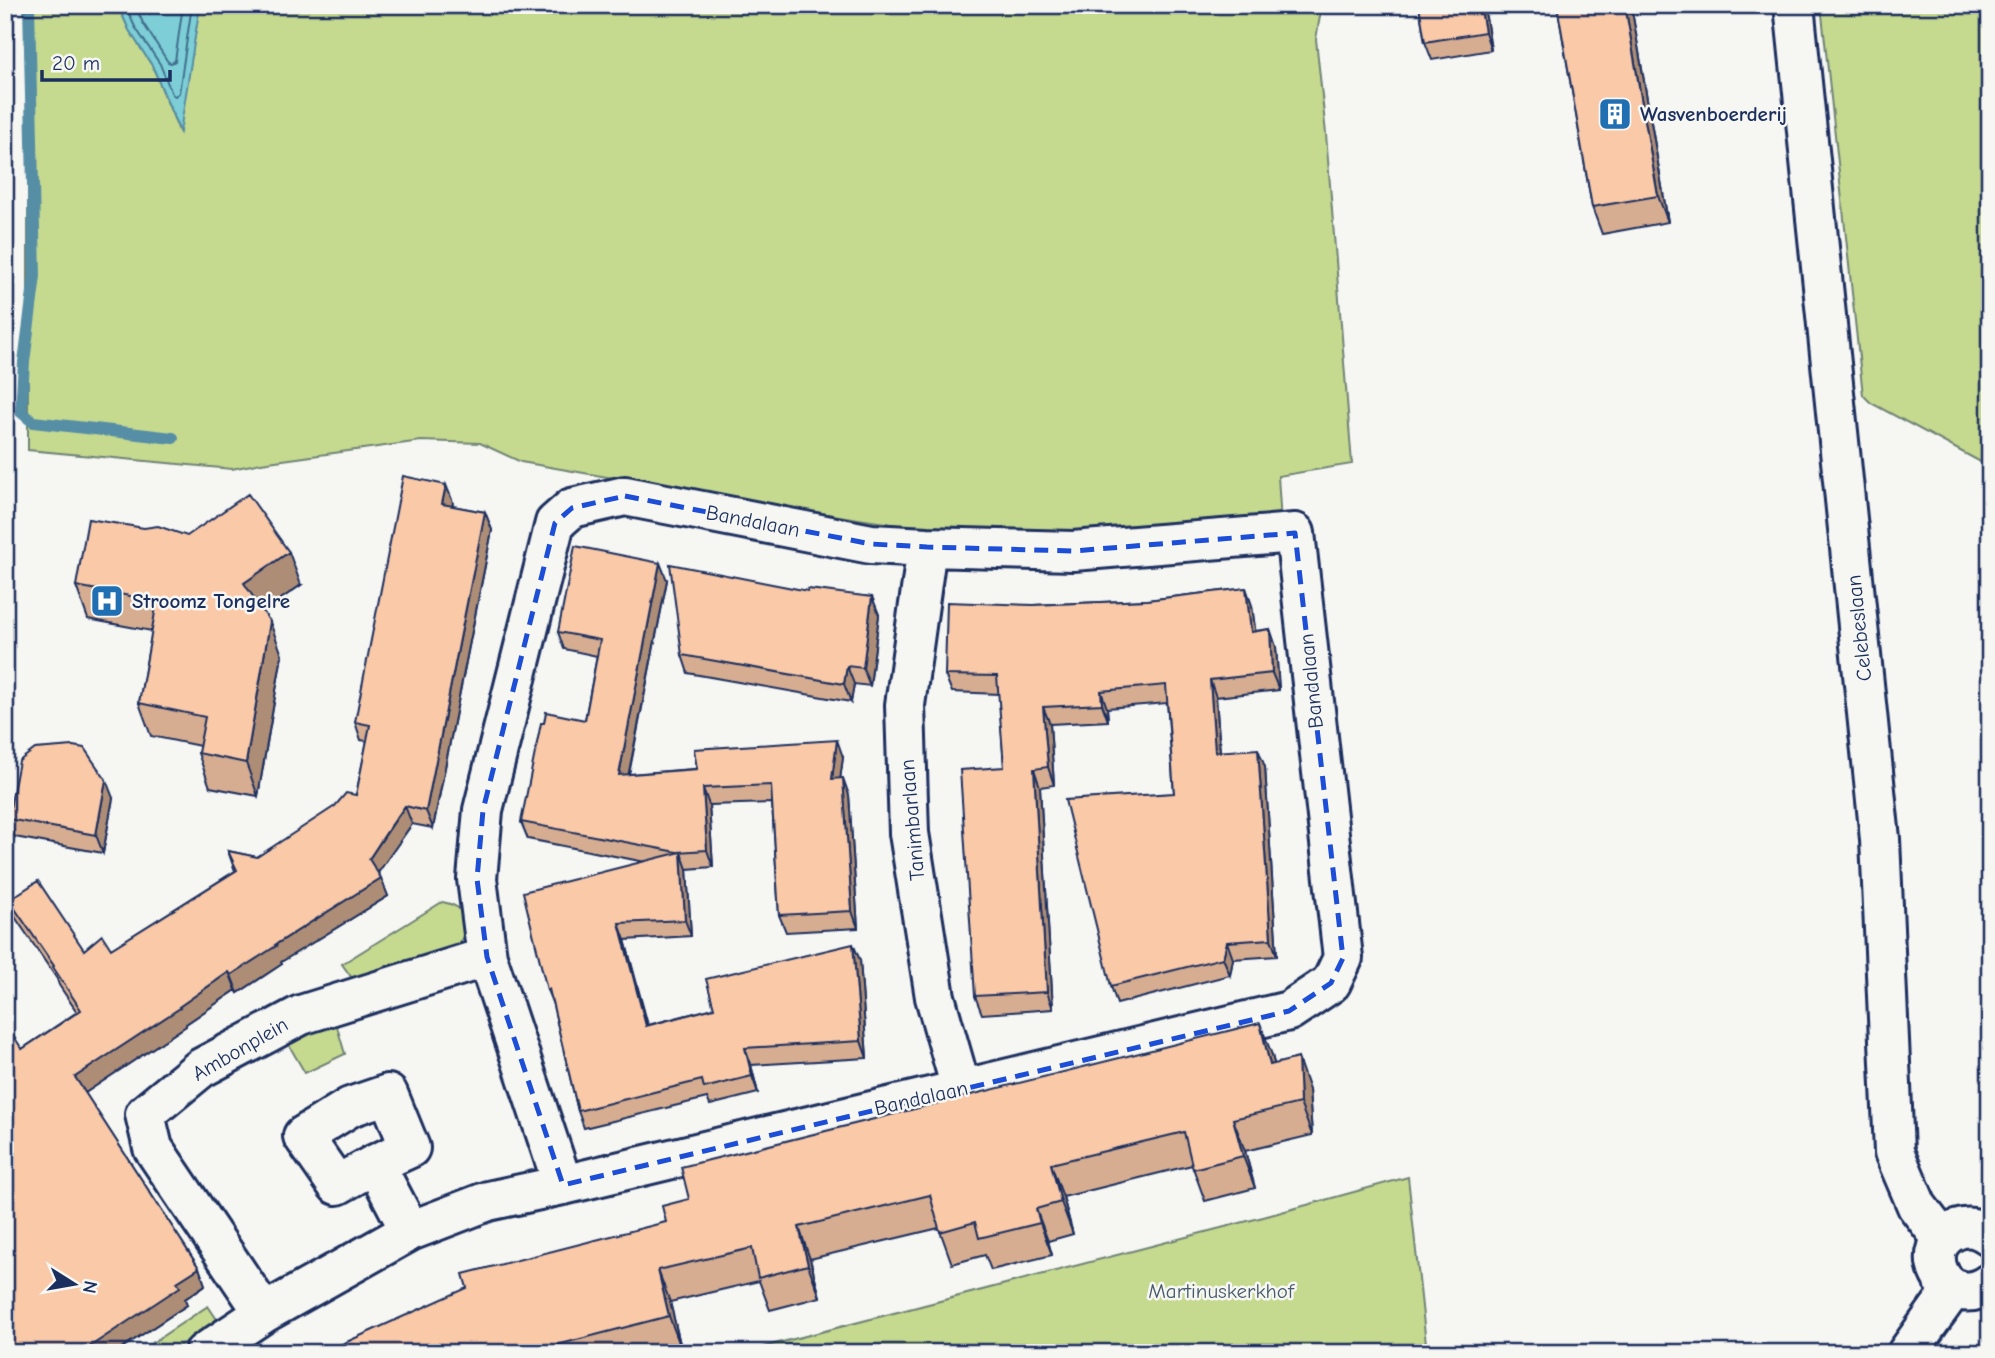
<svg xmlns="http://www.w3.org/2000/svg" width="1995" height="1358" viewBox="0 0 1995 1358" font-family="'Comic Neue',sans-serif">
	<rect width="100%" height="100%" fill="#f6f6f2"/>
	<filter id="ink" filterUnits="userSpaceOnUse"><feTurbulence type="fractalNoise" baseFrequency=".0143" numOctaves="2"/><feDisplacementMap in="SourceGraphic" scale="14" xChannelSelector="R" yChannelSelector="G"/><feConvolveMatrix kernelMatrix="1 2 1 2 8 2 1 2 1" color-interpolation-filters="sRGB"/></filter>
	<g filter="url(#ink)">
		<!-- green -->
		<path fill="#c5d98f" stroke="#708476" stroke-width="2" d="M28 5H118L129 30 153 67 179 131 200 5H1322L1316 39 1326 134 1352 464 1278 476 1281 523 1004 535 905 526 773 506 521 462 480 443 421 441 261 463 232 469 28 450Z
			M1821 5H1990V467L1871 403 1863 395Z
			M442 902C470 907 469 923 459 946L354 981 342 964Z
			M335 1020 345 1054 305 1073 287 1042Z
			M1408 1177 1427 1353H740L1267 1216Z
			M208 1306 218 1321 168 1353H137Z"/>
		<!-- water -->
		<path fill="#7dced6" stroke="#568ea6" stroke-width="2" d="M118 5H200L180 132 153 67 129 30Z"/>
		<g fill="none" stroke-linecap="round" stroke-linejoin="round">
			<!-- shore -->
			<path stroke="#426f8e" stroke-width="2" d="M125 5 135 27 160 64 172 94 175 96 179 93 192 5
				M135 5 143 23 168 62 171 63 175 61 183 5"/>
			<!-- stream -->
			<path stroke="#568ea6" stroke-width="12" d="M29 5 35 276 24 362 21 412 33 422 173 438"/>
			<defs>
				<path id="minor" d="M1794 5 1880 839 1894 1152 1917 1206 1933 1227 1944 1238
					M625 496 871 544 927 547 1073 551 1295 533 1343 958 1331 983 1289 1011 563 1185 487 957 477 879 483 810 555 523 572 508Z
					M927 547 905 705 909 833 935 997 961 1088
					M375 1164 410 1148 388 1094 350 1107 303 1136 337 1185 375 1164 410 1231
					M264 1313 153 1148 145 1114 201 1068 301 1015 487 957
					M204 1353 264 1313 410 1231 488 1201 563 1185"/>
				<path id="major" d="M1990 1236C1981 1229 1970 1225 1959 1229 1912 1243 1944 1316 1990 1283
					M1907 1353 1953 1289"/>
			</defs>
			<!-- minor casing -->
			<use href="#minor" stroke="#1b2f5e" stroke-width="44"/>
			<!-- major casing -->
			<use href="#major" stroke="#1b2f5e" stroke-width="44"/>
			<!-- minor -->
			<use href="#minor" stroke="#f6f6f2" stroke-width="38"/>
			<!-- major -->
			<use href="#major" stroke="#f6f6f2" stroke-width="38"/>
		</g>
		<!-- wall -->
		<path fill="#d6ad90" stroke="#1b2f5e" stroke-width="2" d="M1419 5H1484L1491 50 1432 60 1425 42Z
			M1557 5H1631L1668 222 1602 234 1592 207Z
			M453 502 452 506 485 512 492 530 433 828 412 824 393 850 378 873 388 896 281 962 282 964 238 993 236 990 186 1024V1026L85 1093 199 1268 205 1285 185 1299 187 1305 114 1353H5L22 1049 77 1012 59 985 57 979 15 917 9 900 84 950 111 949 235 871 228 851 257 857 356 795 367 741 361 740 355 722Z
			M667 580 629 774 843 757 840 779 849 795 858 928 786 932 779 915 772 803 709 805 713 867 687 869 691 936 625 940 648 1025 714 1008 860 960 867 1058 751 1065 758 1093 710 1105 707 1098 584 1128 578 1111 553 1005 547 990 645 862 528 839 521 822 585 720 597 656 564 649 558 632Z
			M301 585 263 611 282 655 258 796 210 787 198 753 200 746 151 736 139 703 152 631 88 619 76 586Z
			M1246 588 1252 606 1255 631 1270 629 1276 647 1279 690 1216 697 1220 751 1265 767 1277 956 1233 959 1230 975 1117 1004 1111 986 1174 793 1167 703 1107 708 1108 721 1050 724 1054 785 1040 787 1053 1009 982 1014 975 996 1004 767 999 694 952 692 945 675 1033 605 1147 600Z
			M808 591 872 597 879 615 870 686 854 684 851 702 688 673 682 655Z
			M113 798 103 853 15 837 8 819Z
			M1272 1055 1274 1064 1309 1090 1312 1135 1245 1151 1255 1188 1205 1201 1192 1165 1063 1197 1073 1234 1048 1241 1052 1255 991 1270 985 1255 952 1264 939 1228 810 1259 820 1297 770 1310 759 1281 670 1302 681 1348 663 1353H322L666 1222Z"/>
		<!-- shaded-wall -->
		<path fill="#ae8d76" stroke="#1b2f5e" stroke-width="2" d="M1480 5H1484L1491 50 1485 32Z
			M1625 5H1631L1668 222 1658 196Z
			M446 485 453 502 449 522 442 504Z
			M485 512 492 530 433 828 426 811Z
			M289 552 301 585 256 616 244 583Z
			M660 563 667 580 625 792 619 775Z
			M1246 588 1252 606 1258 649 1251 632Z
			M872 597 879 615 870 686 863 668Z
			M270 622 282 655 258 796 246 763Z
			M1270 629 1276 647 1279 690 1272 673Z
			M847 666 854 684 851 702 844 684Z
			M1210 680 1216 697 1221 769 1215 752Z
			M1101 691 1107 708 1108 721 1102 704Z
			M1043 707 1050 724 1054 785 1048 767Z
			M837 740 843 757 838 796 832 779Z
			M1258 749 1265 767 1277 956 1271 939Z
			M1034 769 1040 787 1053 1009 1047 992Z
			M843 778 849 795 858 928 852 911Z
			M106 780 113 798 103 853 96 835Z
			M703 788 709 805 713 867 707 850Z
			M405 806 412 824 375 877 369 859Z
			M681 852 687 869 691 936 685 920Z
			M381 878 388 896 281 962 282 964 238 993 231 975 275 945Z
			M619 923 625 940 652 1043 646 1026Z
			M1227 942 1233 959 1230 975 1223 958Z
			M853 944 860 960 867 1058 861 1041Z
			M229 972 236 990 186 1024V1026L82 1095 75 1077Z
			M1260 1023 1272 1055 1282 1097 1270 1065Z
			M745 1048 751 1065 758 1093 752 1076Z
			M1298 1058 1309 1090 1312 1135 1300 1103Z
			M1233 1119 1245 1151 1255 1188 1243 1156Z
			M1051 1164 1063 1197 1073 1234 1061 1202Z
			M1036 1209 1048 1241 1052 1255 1040 1223Z
			M799 1227 810 1259 820 1297 808 1265Z
			M199 1268 205 1285 185 1299 187 1305 114 1353H80L177 1282Z
			M658 1270 670 1302 681 1348 669 1316Z"/>
		<!-- building -->
		<path fill="#f9c9a8" stroke="#1b2f5e" stroke-width="2" d="M1419 5H1480L1485 32 1425 42Z
			M1557 5H1625L1658 196 1592 207Z
			M403 476 446 485 442 504 485 512 426 811 405 806 386 833 369 859 381 878 275 945 276 946 231 975 229 972 179 1007 180 1008 75 1077 199 1268 177 1282 180 1287 80 1353H5V1035L11 1032 22 1049 81 1010 53 967 54 966 9 900 38 881 84 950 102 935 111 949 237 870 228 851 257 857 335 806 346 793 356 795 370 725 355 722Z
			M248 494 289 552 244 583 270 622 246 763 198 753 205 717 139 703 157 601 76 586 88 519 144 528 158 526 187 536Z
			M575 546 660 563 619 775 697 769 694 749 837 740 832 779 843 778 852 911 779 915 771 785 703 788 707 850 677 852 521 822 541 723H544L546 712 585 720 600 640 558 632Z
			M670 564 808 591V589L872 597 863 668 847 666 844 684 682 655Z
			M1246 588 1251 632 1270 629 1272 673 1210 680 1215 752 1258 749 1271 939 1227 942 1223 958 1111 986 1065 800 1174 793 1166 685 1101 691 1102 704 1043 707 1048 767 1034 769 1047 992 975 996 960 770 1004 767 997 676 945 675 947 602 1033 605 1147 600Z
			M73 746 84 748 106 780 96 835 8 819 19 761 35 749Z
			M681 852 685 920 619 923 646 1026 714 1008 706 979 853 944 861 1041 745 1048 752 1076 704 1088 702 1080 578 1111 549 989 547 990 523 892Z
			M1260 1023 1270 1065 1298 1058 1300 1103 1233 1119 1243 1156 1193 1169 1184 1132 1051 1164 1061 1202 1036 1209 1040 1223 979 1238 975 1222 940 1232 930 1195 799 1227 808 1265 758 1278 752 1248 658 1270 669 1316 526 1353H322L467 1288 463 1274 666 1222 662 1206 689 1199 681 1167Z"/>
	</g>
	<!-- marked area -->
	<path fill="none" stroke="#1d4ed8" stroke-width="5" stroke-dasharray="14 9" stroke-linejoin="round" d="M625 496 871 544 927 547 1073 551 1295 533 1343 958 1331 983 1289 1011 563 1185 487 957 477 879 483 810 555 523 572 508Z"/>
	<!-- icons -->
	<defs>
		<symbol id="building-square" viewBox="-11 -11 22 22"><rect x="-9" y="-9" width="18" height="18" rx="4" fill="#1f6fb2" stroke="#f6f6f2"/><path d="M-4-6H4V6H1V3H-1V6H-4ZM-2.5-4.3h1.7v1.8h-1.7ZM.8-4.3h1.7v1.8H.8ZM-2.5-1h1.7V.8h-1.7ZM.8-1h1.7V.8H.8Z" fill="#fff"/></symbol>
		<symbol id="hospital-square" viewBox="-11 -11 22 22"><rect x="-9" y="-9" width="18" height="18" rx="4" fill="#1f6fb2" stroke="#f6f6f2"/><path d="M-5-5h3v3.5h4V-5h3V5h-3V1.5h-4V5h-3Z" fill="#fff"/></symbol>
	</defs>
	<g fill-rule="evenodd">
		<use href="#building-square" x="1596" y="95" width="38" height="38"/>
		<use href="#hospital-square" x="88" y="582" width="38" height="38"/>
	</g>
	<g text-anchor="middle" dominant-baseline="central" stroke-width="5" stroke-linejoin="round" paint-order="stroke">
		<!-- poi labels -->
		<g font-size="21" font-weight="bold" fill="#1b2f5e" stroke="#f6f6f2" text-anchor="start">
			<text x="1640" y="114">Wasvenboerderij</text>
			<text x="132" y="601">Stroomz Tongelre</text>
		</g>
		<!-- street labels -->
		<g font-size="21" fill="#1b2f5e" stroke="#f6f6f2">
			<text transform="translate(753 521) rotate(11)">Bandalaan</text>
			<text transform="translate(1859 628) rotate(-96)">Celebeslaan</text>
			<text transform="translate(1311 681) rotate(-96)">Bandalaan</text>
			<text transform="translate(912 820) rotate(-95)">Tanimbarlaan</text>
			<text transform="translate(240 1049) rotate(-30)">Ambonplein</text>
			<text transform="translate(921 1098) rotate(-13)">Bandalaan</text>
		</g>
		<!-- park labels -->
		<g font-size="21" fill="#465a6a" stroke="#f6f6f2">
			<text x="1221" y="1291">Martinuskerkhof</text>
		</g>
	</g>
	<!-- margin -->
	<rect width="1995" height="1358" fill="none" stroke="#f6f6f2" stroke-width="28"/>
	<rect x="14" y="14" width="1967" height="1330" fill="none" stroke="#1b2f5e" stroke-width="2.5" filter="url(#ink)"/>
	<!-- north arrow -->
	<g transform="translate(74 1284) rotate(101)" stroke="#f6f6f2" stroke-width="5" paint-order="stroke">
	<path d="M0-5L12 26L0 18L-12 26Z" fill="#1b2f5e"/>
	<text y="-10" font-size="19" font-weight="bold" text-anchor="middle" fill="#1b2f5e">N</text>
	</g>
	<!-- scale -->
	<path d="M42 70v10h128v-10" fill="none" stroke="#1b2f5e" stroke-width="3.5"/>
	<text x="52" y="70" font-size="21" fill="#1b2f5e" stroke="#f6f6f2" stroke-width="5" paint-order="stroke">20 m</text>
</svg>
